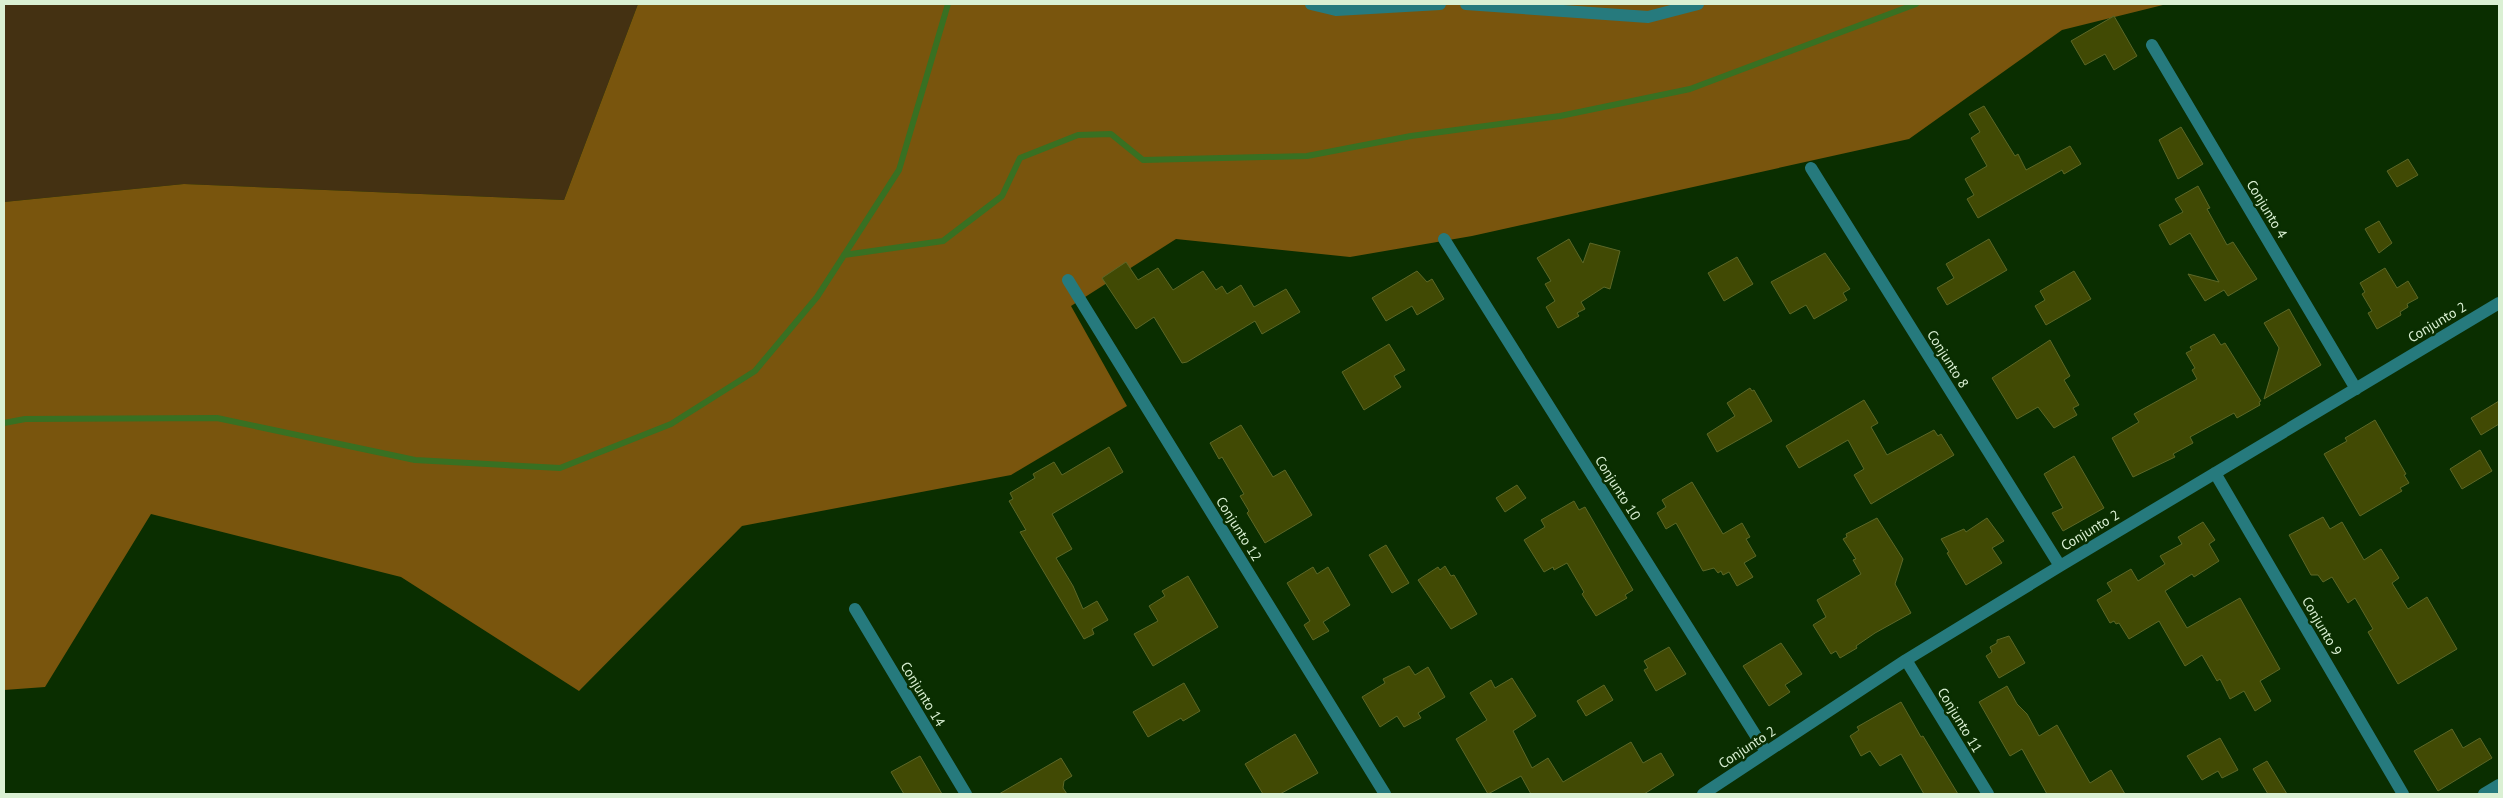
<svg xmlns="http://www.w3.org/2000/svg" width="2503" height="798" viewBox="0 0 2503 798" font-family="'PT Sans',sans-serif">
	<rect width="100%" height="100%" fill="#0a2e00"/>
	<!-- green -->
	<path fill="#443112" d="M4 4H638L564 200 184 184 4 202Z"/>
	<!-- forest -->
	<path fill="#79550d" d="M638 4H2167L2062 30 1909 139 1472 236 1350 257 1176 239 1071 306 1127 406 1011 475 742 526 579 691 401 577 151 514 45 687 4 690V202L184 184 564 200Z"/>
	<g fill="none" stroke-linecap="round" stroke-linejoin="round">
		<!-- stream -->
		<path stroke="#387022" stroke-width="6" d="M844 255 943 241 1002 196 1020 158 1078 135 1111 134 1143 160 1307 156 1411 136 1560 116 1690 89 1916 4
			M4 423 25 419 217 418 415 460 560 468 671 424 755 371 817 297 899 170 948 4"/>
	</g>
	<!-- building -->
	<path fill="#414a04" stroke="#5c6727" d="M2114 16 2137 56 2114 70 2105 54 2085 65 2071 41Z
		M1984 106 2015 156 2018 154 2026 170 2070 146 2081 164 2064 174 2062 170 1978 218 1967 199 1974 195 1965 179 1987 166 1971 138 1980 132 1969 114Z
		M2181 127 2203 164 2178 179 2159 140Z
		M2408 159 2418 175 2397 187 2387 171Z
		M2198 186 2210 208 2207 209 2227 245 2233 242 2257 279 2228 296 2224 290 2205 301 2188 274 2219 282 2190 233 2170 245 2159 225 2183 212 2175 199Z
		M2379 221 2392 243 2379 253 2365 229Z
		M1569 239 1583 263 1590 243 1620 251 1610 289 1604 287 1581 302 1585 309 1577 313 1579 316 1558 328 1546 307 1555 301 1545 284 1551 281 1537 258Z
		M1989 239 2007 270 1947 305 1937 288 1954 278 1946 264Z
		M1825 253 1850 289 1843 293 1847 300 1814 319 1806 305 1790 314 1771 282Z
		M1737 257 1753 284 1724 301 1708 273Z
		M1126 262 1138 280 1158 268 1173 290 1203 271 1216 290 1222 286 1227 294 1241 285 1254 307 1286 289 1300 312 1262 334 1255 321 1187 362 1182 363 1154 317 1136 329 1102 278Z
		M2385 268 2397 288 2408 281 2418 298 2407 304 2408 307 2400 312 2401 315 2377 329 2368 313 2372 311 2362 294 2365 292 2360 283Z
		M1417 271 1427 282 1432 279 1444 299 1417 315 1412 306 1386 321 1372 298Z
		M2074 271 2091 299 2046 325 2035 306 2045 300 2040 291Z
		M2289 309 2321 365 2264 399 2279 348 2264 323Z
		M2214 334 2221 345 2225 343 2261 401 2259 402 2260 405 2237 418 2234 413 2190 437 2193 443 2173 454 2175 457 2133 477 2112 438 2139 422 2134 414 2197 379 2192 370 2195 368 2186 353 2192 350 2190 347Z
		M2050 340 2070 376 2064 380 2079 405 2073 408 2077 415 2054 428 2038 407 2017 419 1992 378Z
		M1389 344 1405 370 1394 376 1401 387 1364 410 1342 372Z
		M1750 388 1752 391 1754 390 1772 421 1717 452 1707 434 1735 416 1727 403Z
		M1864 400 1878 423 1871 427 1887 455 1934 430 1938 436 1941 434 1954 455 1871 504 1854 475 1864 469 1848 440 1799 468 1786 446Z
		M2499 401V424L2481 435 2471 418Z
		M2375 420 2406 474 2404 475 2409 483 2400 488 2402 491 2360 516 2324 454 2347 441 2345 438Z
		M1241 425 1273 477 1285 470 1312 515 1265 543 1247 513 1249 511 1240 496 1244 494 1222 457 1219 459 1210 443Z
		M1109 447 1123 472 1052 514 1072 549 1056 558 1073 586 1083 609 1097 601 1108 620 1092 629 1094 634 1084 639 1020 532 1026 530 1009 501 1013 499 1010 493 1035 478 1033 474 1054 462 1062 475Z
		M2480 450 2492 471 2462 489 2450 469Z
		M2074 456 2104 508 2063 531 2052 513 2063 508 2044 474Z
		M1692 482 1723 534 1742 523 1750 537 1746 539 1756 556 1744 563 1753 577 1737 586 1729 572 1723 575 1721 571 1718 573 1714 568 1703 571 1676 523 1666 529 1657 513 1666 507 1662 500Z
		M1517 485 1526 498 1505 512 1496 498Z
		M1574 501 1579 510 1585 507 1633 590 1625 595 1627 598 1596 616 1582 594 1584 592 1567 563 1554 570 1553 567 1544 572 1524 540 1545 527 1541 520Z
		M2323 517 2330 529 2342 522 2364 560 2381 549 2399 578 2392 583 2408 609 2427 597 2457 649 2398 684 2368 632 2373 629 2355 598 2348 603 2332 577 2323 582 2318 575H2311L2289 535Z
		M1877 518 1903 559 1895 584 1911 613 1875 633 1856 646 1857 648 1840 658 1836 651 1831 654 1813 625 1826 617 1817 600 1861 574 1853 560 1856 559 1843 539 1847 537 1846 534Z
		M1987 518 2004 541 1992 548 2002 563 1966 585 1947 553 1949 552 1941 539 1964 529 1966 532Z
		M2203 522 2215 540 2209 544 2219 561 2194 577 2192 574 2165 591 2187 628 2240 598 2280 669 2260 681 2271 701 2255 711 2244 691 2230 699 2220 679 2217 681 2202 655 2185 666 2159 621 2129 639 2119 623 2116 624 2114 621 2110 623 2097 600 2112 591 2107 583 2131 569 2138 581 2165 564 2160 556 2182 544 2178 537Z
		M1386 545 1409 583 1392 593 1369 555Z
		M1445 566 1451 576 1454 575 1477 614 1451 629 1418 580 1438 567 1440 570Z
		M1313 567 1317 574 1328 567 1350 605 1323 622 1329 631 1313 640 1304 625 1310 621 1287 583Z
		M1188 576 1218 627 1153 666 1134 634 1158 621 1149 606 1165 596 1162 591Z
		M2009 636 2025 663 1999 678 1986 656 1992 652 1990 647 1997 643V640Z
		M1781 643 1802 674 1785 685 1790 692 1769 706 1743 666Z
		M1669 647 1686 674 1656 691 1644 670 1648 668 1644 661Z
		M1409 666 1415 675 1428 667 1445 697 1418 713 1421 718 1404 727 1397 716 1380 727 1362 697 1385 683 1383 679Z
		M1512 678 1536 716 1513 731 1532 768 1548 758 1563 782 1631 742 1643 763 1661 753 1674 775 1644 794H1531L1521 776 1488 794 1456 739 1487 720 1470 693 1491 680 1495 688Z
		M1184 683 1200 711 1183 721 1181 718 1148 737 1133 712Z
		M1604 685 1613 700 1586 716 1577 701Z
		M2007 686 2017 704 2027 714 2039 736 2057 725 2090 783 2111 770 2125 794H2047L2022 749 2010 756 1979 702Z
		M1901 702 1921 737 1923 736 1958 794H1924L1901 754 1880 766 1870 751 1861 756 1850 736 1859 730 1857 727Z
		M2452 729 2463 748 2480 738 2492 758 2438 791 2414 751Z
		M1295 734 1318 773 1280 794H1263L1245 764Z
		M2220 738 2238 770 2222 778 2218 771 2202 780 2187 756Z
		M920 756 942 794H904L891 772Z
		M1061 758 1072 776 1064 781 1063 788 1067 794H999Z
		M2267 761 2287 794H2268L2253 769Z"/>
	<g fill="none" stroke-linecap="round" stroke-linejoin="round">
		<!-- minor -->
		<path stroke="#267a7d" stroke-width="12" d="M1311 4 1336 10 1440 4
			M1466 4 1648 17 1698 4
			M2152 45 2356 389
			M1811 168 2060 566
			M1444 239 1766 752
			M1068 280 1385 794
			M2215 473 2403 794
			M855 609 966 794
			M1906 660 1988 794
			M1703 794 1906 660 2060 566 2499 303
			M2484 794 2499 785"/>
	</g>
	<g text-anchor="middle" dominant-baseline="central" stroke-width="5" stroke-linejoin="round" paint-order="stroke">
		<!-- street labels -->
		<g font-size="14" fill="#daf0d3" stroke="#0a2e00">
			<text transform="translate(2267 209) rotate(59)">Conjunto 4</text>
			<text transform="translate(2437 322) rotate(-31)">Conjunto 2</text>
			<text transform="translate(1948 359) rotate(58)">Conjunto 8</text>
			<text transform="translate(1618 488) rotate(58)">Conjunto 10</text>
			<text transform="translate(1239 529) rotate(58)">Conjunto 12</text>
			<text transform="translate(2090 530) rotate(-31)">Conjunto 2</text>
			<text transform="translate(2322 626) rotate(60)">Conjunto 9</text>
			<text transform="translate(923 694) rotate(59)">Conjunto 14</text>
			<text transform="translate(1960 720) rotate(59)">Conjunto 11</text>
			<text transform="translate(1747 747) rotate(-33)">Conjunto 2</text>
		</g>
	</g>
	<!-- border -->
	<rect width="2503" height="798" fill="none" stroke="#daf0d3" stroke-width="10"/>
</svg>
